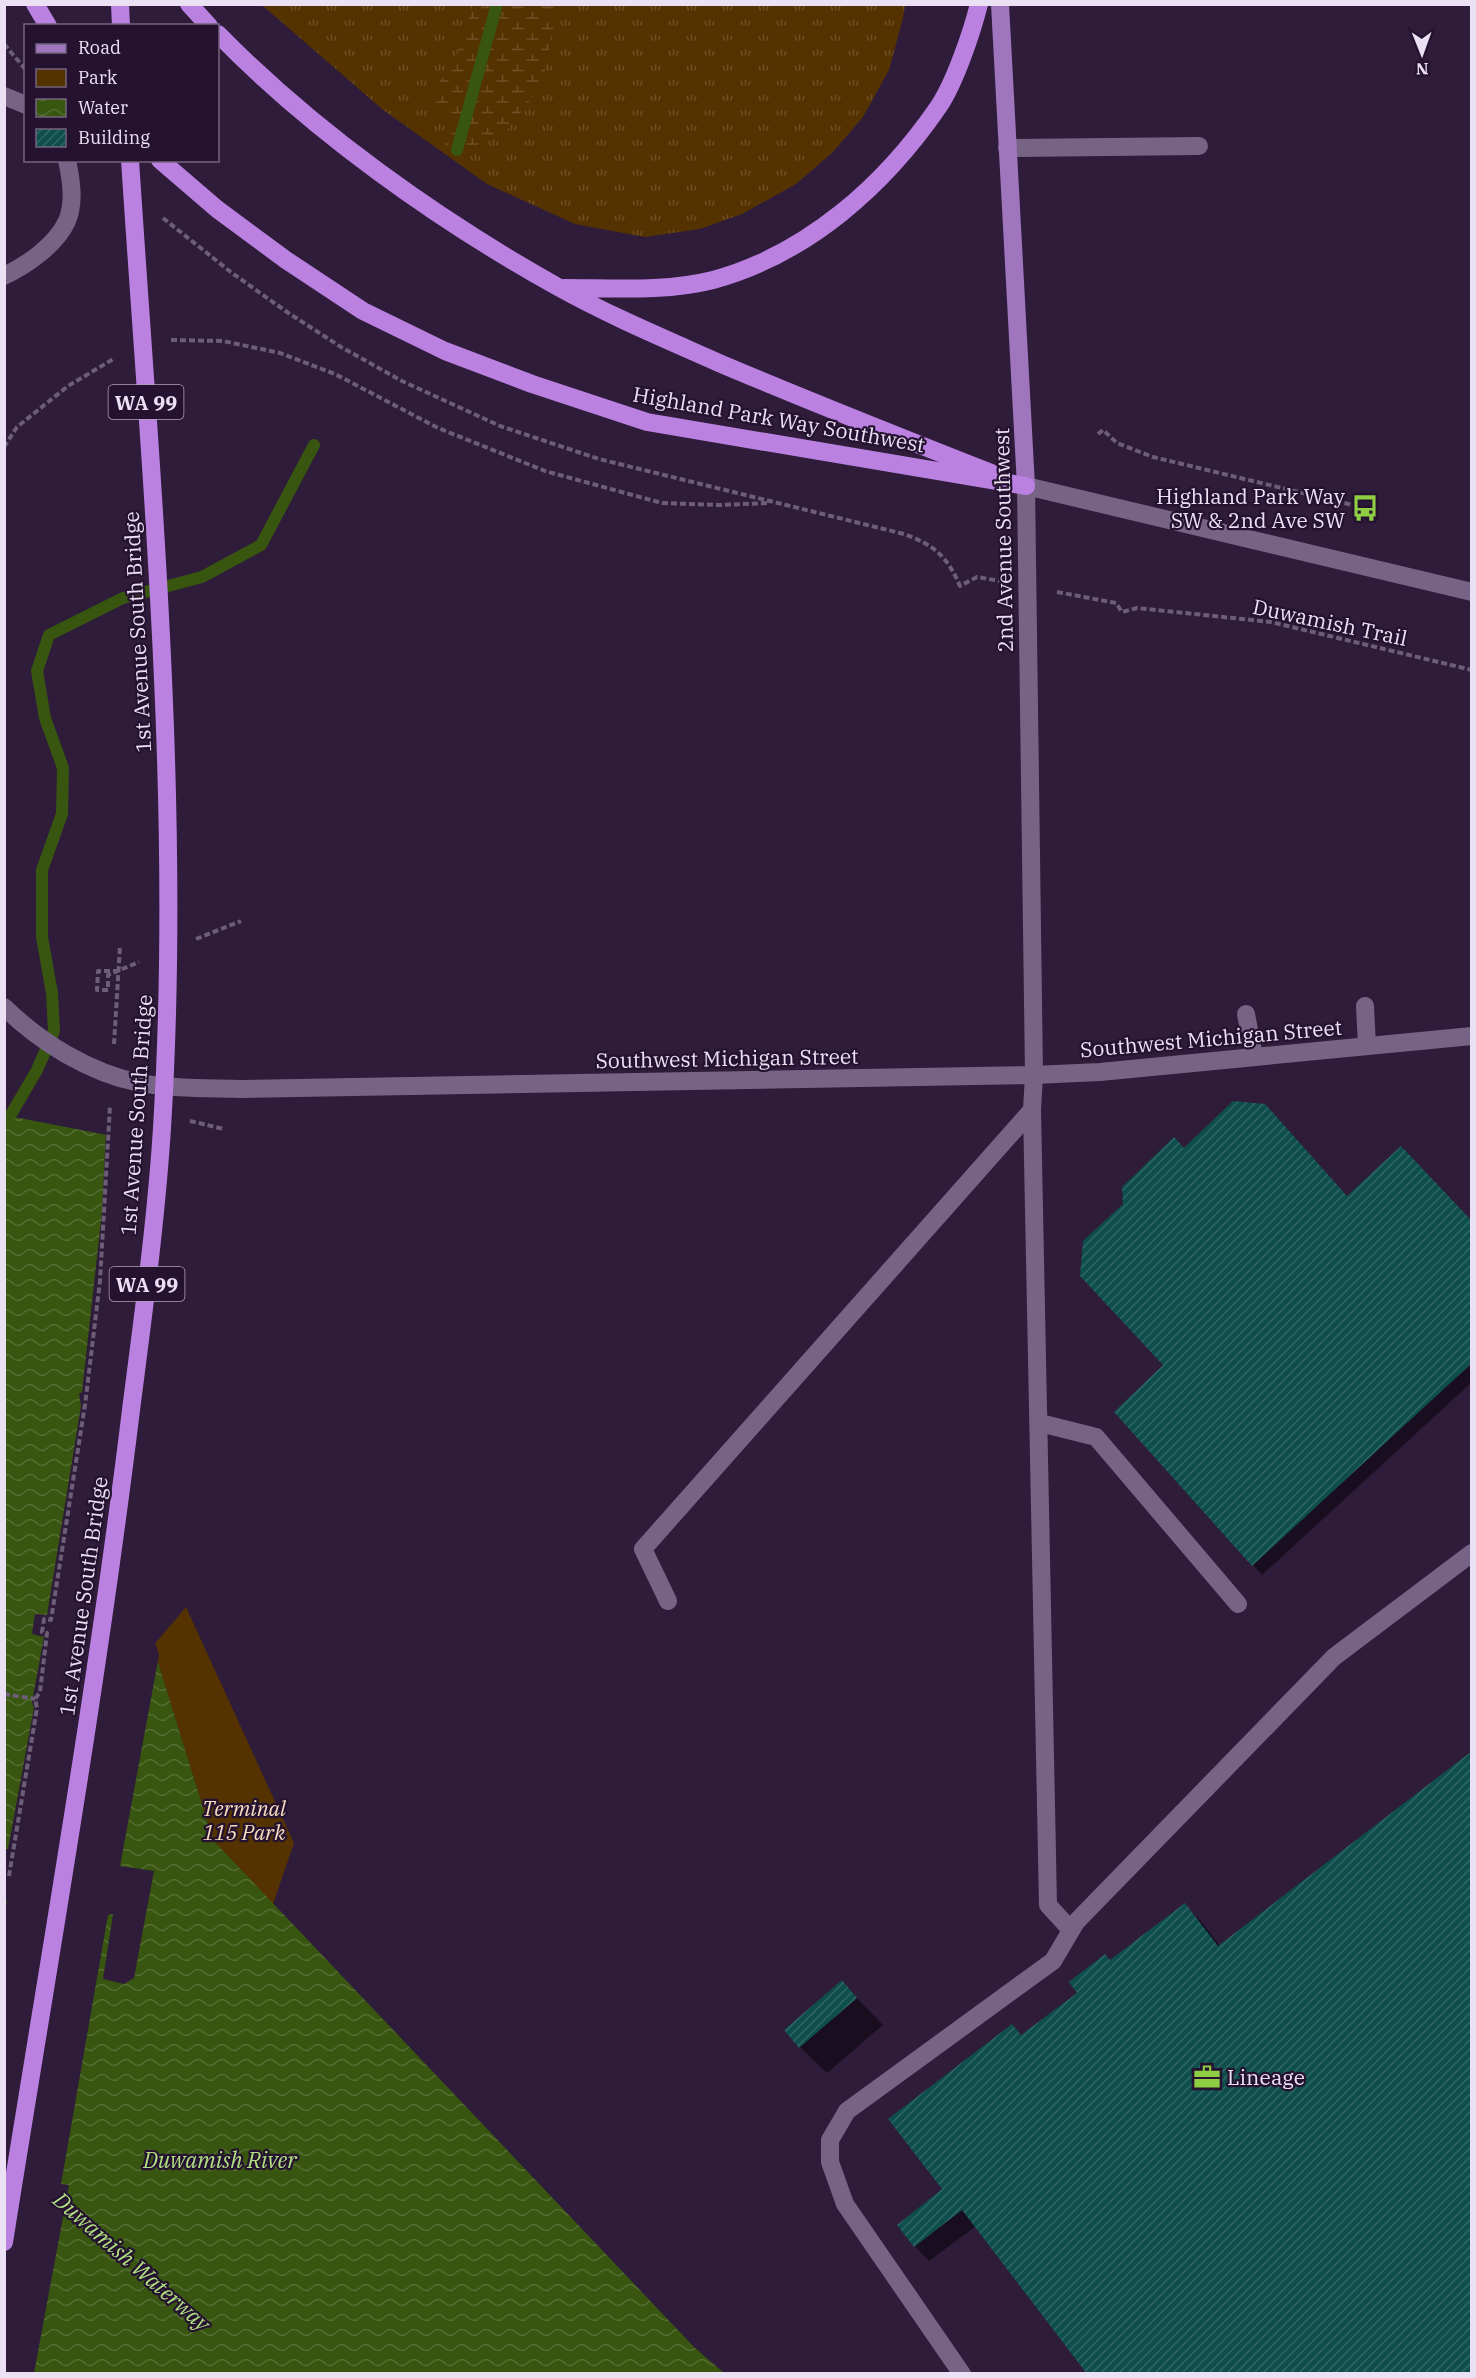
<svg xmlns="http://www.w3.org/2000/svg" width="1476" height="2378" viewBox="0 0 1476 2378" font-family="'IBM Plex Serif',serif">
	<defs>
		<pattern id="grass-tufts" width="24" height="20" patternUnits="userSpaceOnUse" patternTransform="scale(1.5)"><rect width="24" height="20" fill="#530"/><path d="M3 7l-1-3M5 7V3M7 7l1-3M15 17l-1-3M17 17v-4M19 17l1-3" fill="none" stroke="#6e5026"/></pattern>
		<pattern id="wetland-marsh" width="20" height="14" patternUnits="userSpaceOnUse" patternTransform="scale(1.5)"><rect width="20" height="14" fill="#530"/><path d="M1 5h8M5 5V1M11 12h8M15 12V8" fill="none" stroke="#6e5026"/></pattern>
		<pattern id="water-waves" width="16" height="10" patternUnits="userSpaceOnUse" patternTransform="scale(1.5)"><rect width="16" height="10" fill="#385610"/><path d="M0 5q4-4 8 0t8 0" fill="none" stroke="#556e33"/></pattern>
		<pattern id="building-hatch" width="6" height="6" patternUnits="userSpaceOnUse" patternTransform="scale(1.5)"><rect width="6" height="6" fill="#0e4e4c"/><path d="M-1 1l2-2M0 6l6-6M5 7l2-2" fill="none" stroke="#316766"/></pattern>
	</defs>
	<rect width="100%" height="100%" fill="#2e1c3a"/>
	<!-- grass -->
	<path fill="url(#grass-tufts)" d="M262 5H905L903 18 889 70 863 117 833 152 796 184 742 214 700 229 645 237 575 224 487 184 382 109Z"/>
	<!-- wetland -->
	<path fill="url(#wetland-marsh)" d="M473 5H558L541 86 508 129 463 153 445 145 451 115 424 105 456 58Z"/>
	<!-- park -->
	<path fill="#530" d="M186 1607 294 1843 273 1904 213 1840 153 1646Z"/>
	<!-- water -->
	<path fill="url(#water-waves)" d="M4 1115 179 1149 136 1591 213 1840 694 2347 724 2373H5Z"/>
	<!-- pier -->
	<path fill="#2e1c3a" d="M106 1132 179 1146 182 1149 139 1590 159 1655 120 1866 154 1871 134 1978 124 1984 103 1979 113 1914 108 1915 61 2184 69 2185 34 2373H5L4 1913 7 1900H5V1849H8L34 1708 32 1702 44 1637 32 1634 35 1614 47 1615 81 1406 79 1394 82 1392 102 1212Z"/>
	<!-- shadow -->
	<path fill="#0007" d="M1184 1149 1348 1197 1472 1223V1382L1262 1575 1253 1565 1165 1365Z
		M1185 1905 1200 1920 1220 1946 976 2226 929 2261 915 2246 944 2190 1012 2026 1022 2036 1079 1993 1111 1962Z
		M842 1983 883 2025 827 2073 800 2047Z"/>
	<g fill="none" stroke-linecap="round" stroke-linejoin="round">
		<!-- stream -->
		<path stroke="#385610" stroke-width="12" d="M457 150 497 4
			M10 1116 37 1070 54 1031 52 993 42 937V870L62 814 63 768 45 718 37 671 49 635 123 598 202 577 261 545 314 445"/>
	</g>
	<!-- building -->
	<path fill="url(#building-hatch)" d="M1233 1101 1265 1104 1347 1196 1401 1146 1472 1221V1363L1252 1566 1114 1412 1163 1365 1080 1276 1083 1241 1123 1204 1122 1187 1174 1137 1184 1148Z
		M1472 1751V2374H1087L962 2210 914 2247 897 2225 942 2189 888 2119 1012 2024 1021 2035 1077 1993 1069 1982 1105 1954 1110 1960 1185 1903 1218 1946Z
		M842 1980 857 1998 799 2048 784 2030Z"/>
	<g fill="none" stroke-linecap="round" stroke-linejoin="round">
		<!-- path -->
		<path stroke="#6d5e78" stroke-width="4" stroke-dasharray="6 3" stroke-linecap="butt" d="M4 44 26 70
			M163 218 232 273 287 312 341 347 402 381 500 426 599 459 904 534C934 545 947 556 960 586L977 577 1000 581
			M171 340 223 341 280 353 335 374 438 428 545 471 662 503 719 505 768 503
			M1098 434 1103 430 1117 443 1153 457 1365 508
			M4 447 17 427 68 386 115 358
			M1057 592 1116 603 1122 612 1137 608 1271 622 1472 670
			M196 939 241 921
			M119 971H98L97 990H108V975L139 962
			M114 1044 120 946
			M190 1121 224 1129
			M4 1694 35 1699
			M9 1876 37 1708 35 1699 40 1692 47 1633 42 1632 44 1619 51 1620 85 1405 100 1281 110 1106"/>
		<!-- lane -->
		<path stroke="#776386" stroke-width="18" d="M1007 148 1199 146
			M1365 1006 1367 1046
			M1246 1014 1254 1057
			M1034 1075 1032 1110 1048 1905 1071 1930
			M1040 1423 1096 1437 1238 1604
			M668 1601 643 1549 1032 1110
			M962 2374 845 2204 830 2162V2140L847 2111 1053 1961 1076 1922 1334 1657 1472 1553"/>
		<!-- street -->
		<path stroke="#776386" stroke-width="18" d="M4 96 26 105
			M4 276C27 265 56 245 67 221 75 202 71 179 67 160
			M4 1007C40 1042 89 1073 140 1083 173 1089 208 1088 241 1089L1034 1075 1100 1072 1472 1036"/>
		<!-- secondary -->
		<path stroke="#776386" stroke-width="18" d="M1034 1075 1026 486 1472 592"/>
		<!-- primary -->
		<path stroke="#9f75bd" stroke-width="18" d="M1000 4 1026 486"/>
		<!-- highway -->
		<path stroke="#ba81e1" stroke-width="18" d="M35 4 48 26
			M120 4 121 26
			M189 4 209 26
			M218 34C314 132 438 220 558 287 612 317 670 341 726 366 814 403 902 438 991 473
			M160 160 217 209 286 260 363 311 445 351 532 384 647 422 1026 486
			M564 288C613 288 666 292 713 280 808 254 885 185 939 106 955 82 972 32 979 4
			M4 2242C48 1965 97 1689 131 1410 143 1316 156 1222 162 1128 182 805 151 482 130 160"/>
	</g>
	<!-- icons -->
	<defs>
		<symbol id="bus-bare" viewBox="-9 -9 18 18"><path d="M-5-6H5V4H4V6H2V4H-2V6H-4V4H-5ZM-3.5-4V0h7V-4ZM-3.5 1.2v1.5H-2V1.2ZM2 1.2v1.5H3.5V1.2Z" fill="#8fcd42" stroke="#241230" stroke-width="2.5" paint-order="stroke"/></symbol>
		<symbol id="office-bare" viewBox="-9 -9 18 18"><path d="M-6-3h4V-5.5h4V-3h4V5H-6ZM-1-4.5V-3h2v-1.5ZM-6 0V1H6V0Z" fill="#8fcd42" stroke="#241230" stroke-width="2.5" paint-order="stroke"/></symbol>
	</defs>
	<g fill-rule="evenodd">
		<use href="#bus-bare" x="1346" y="489" width="38" height="38"/>
		<use href="#office-bare" x="1188" y="2058" width="38" height="38"/>
	</g>
	<g text-anchor="middle" dominant-baseline="central" stroke-width="4.5" stroke-linejoin="round" paint-order="stroke">
		<!-- shield labels -->
		<g fill="#241230" stroke="#afa2b9" stroke-width="1.5">
			<rect x="108.5" y="385" width="75" height="34" rx="4.5"/>
			<rect x="109.5" y="1267" width="75" height="34" rx="4.5"/>
		</g>
		<g font-size="20" font-weight="bold" fill="#ebe0f4">
			<text x="146" y="402">WA 99</text>
			<text x="147" y="1284">WA 99</text>
		</g>
		<!-- street labels -->
		<g font-size="21" fill="#ebe0f4" stroke="#241230">
			<text transform="translate(779 419) rotate(10)">Highland Park Way Southwest</text>
			<text transform="translate(1003 540) rotate(-91)">2nd Avenue Southwest</text>
			<text transform="translate(1330 622) rotate(12)">Duwamish Trail</text>
			<text transform="translate(137 632) rotate(-93)">1st Avenue South Bridge</text>
			<text transform="translate(1211 1038) rotate(-5)">Southwest Michigan Street</text>
			<text transform="translate(727 1058) rotate(-1)">Southwest Michigan Street</text>
			<text transform="translate(136 1115) rotate(-86)">1st Avenue South Bridge</text>
			<text transform="translate(83 1596) rotate(-82)">1st Avenue South Bridge</text>
		</g>
		<!-- poi labels -->
		<g font-size="21" fill="#ebe0f4" stroke="#241230" text-anchor="end">
			<text x="1345" y="496">Highland Park Way<tspan x="1345" dy="24">SW &amp; 2nd Ave SW</tspan></text>
			<text x="1227" y="2077" text-anchor="start">Lineage</text>
		</g>
		<!-- park labels -->
		<g font-size="21" font-style="italic" fill="#f9ddbd" stroke="#241230">
			<text x="244" y="1808">Terminal<tspan x="244" dy="24">115 Park</tspan></text>
		</g>
		<!-- water labels -->
		<g font-size="22" font-style="italic" fill="#b1e082" stroke="#241230">
			<text x="220" y="2159">Duwamish River</text>
			<text transform="translate(132 2261) rotate(41)">Duwamish Waterway</text>
		</g>
	</g>
	<!-- border -->
	<rect width="1476" height="2378" fill="none" stroke="#ebe0f4" stroke-width="12"/>
	<!-- legend -->
	<rect x="24" y="24" width="195" height="138" fill="#241230" stroke="#74647e" stroke-width="1.5"/>
	<rect x="36" y="44" width="30" height="9" fill="#9f75bd" stroke="#74647e" stroke-width="1.5"/>
	<text x="78" y="54" font-size="18" fill="#ebe0f4">Road</text>
	<rect x="36" y="69" width="30" height="18" fill="#553300" stroke="#74647e" stroke-width="1.5"/>
	<text x="78" y="84" font-size="18" fill="#ebe0f4">Park</text>
	<rect x="36" y="99" width="30" height="18" fill="url(#water-waves)" stroke="#74647e" stroke-width="1.5"/>
	<text x="78" y="114" font-size="18" fill="#ebe0f4">Water</text>
	<rect x="36" y="129" width="30" height="18" fill="url(#building-hatch)" stroke="#74647e" stroke-width="1.5"/>
	<text x="78" y="144" font-size="18" fill="#ebe0f4">Building</text>
	<!-- north arrow -->
	<g transform="translate(1422 54) rotate(179)" stroke="#241230" stroke-width="4.5" paint-order="stroke">
	<path d="M0-4.5L10 22L0 15L-10 22Z" fill="#ebe0f4"/>
	<text y="-9" font-size="16" font-weight="bold" text-anchor="middle" fill="#ebe0f4">N</text>
	</g>
</svg>
